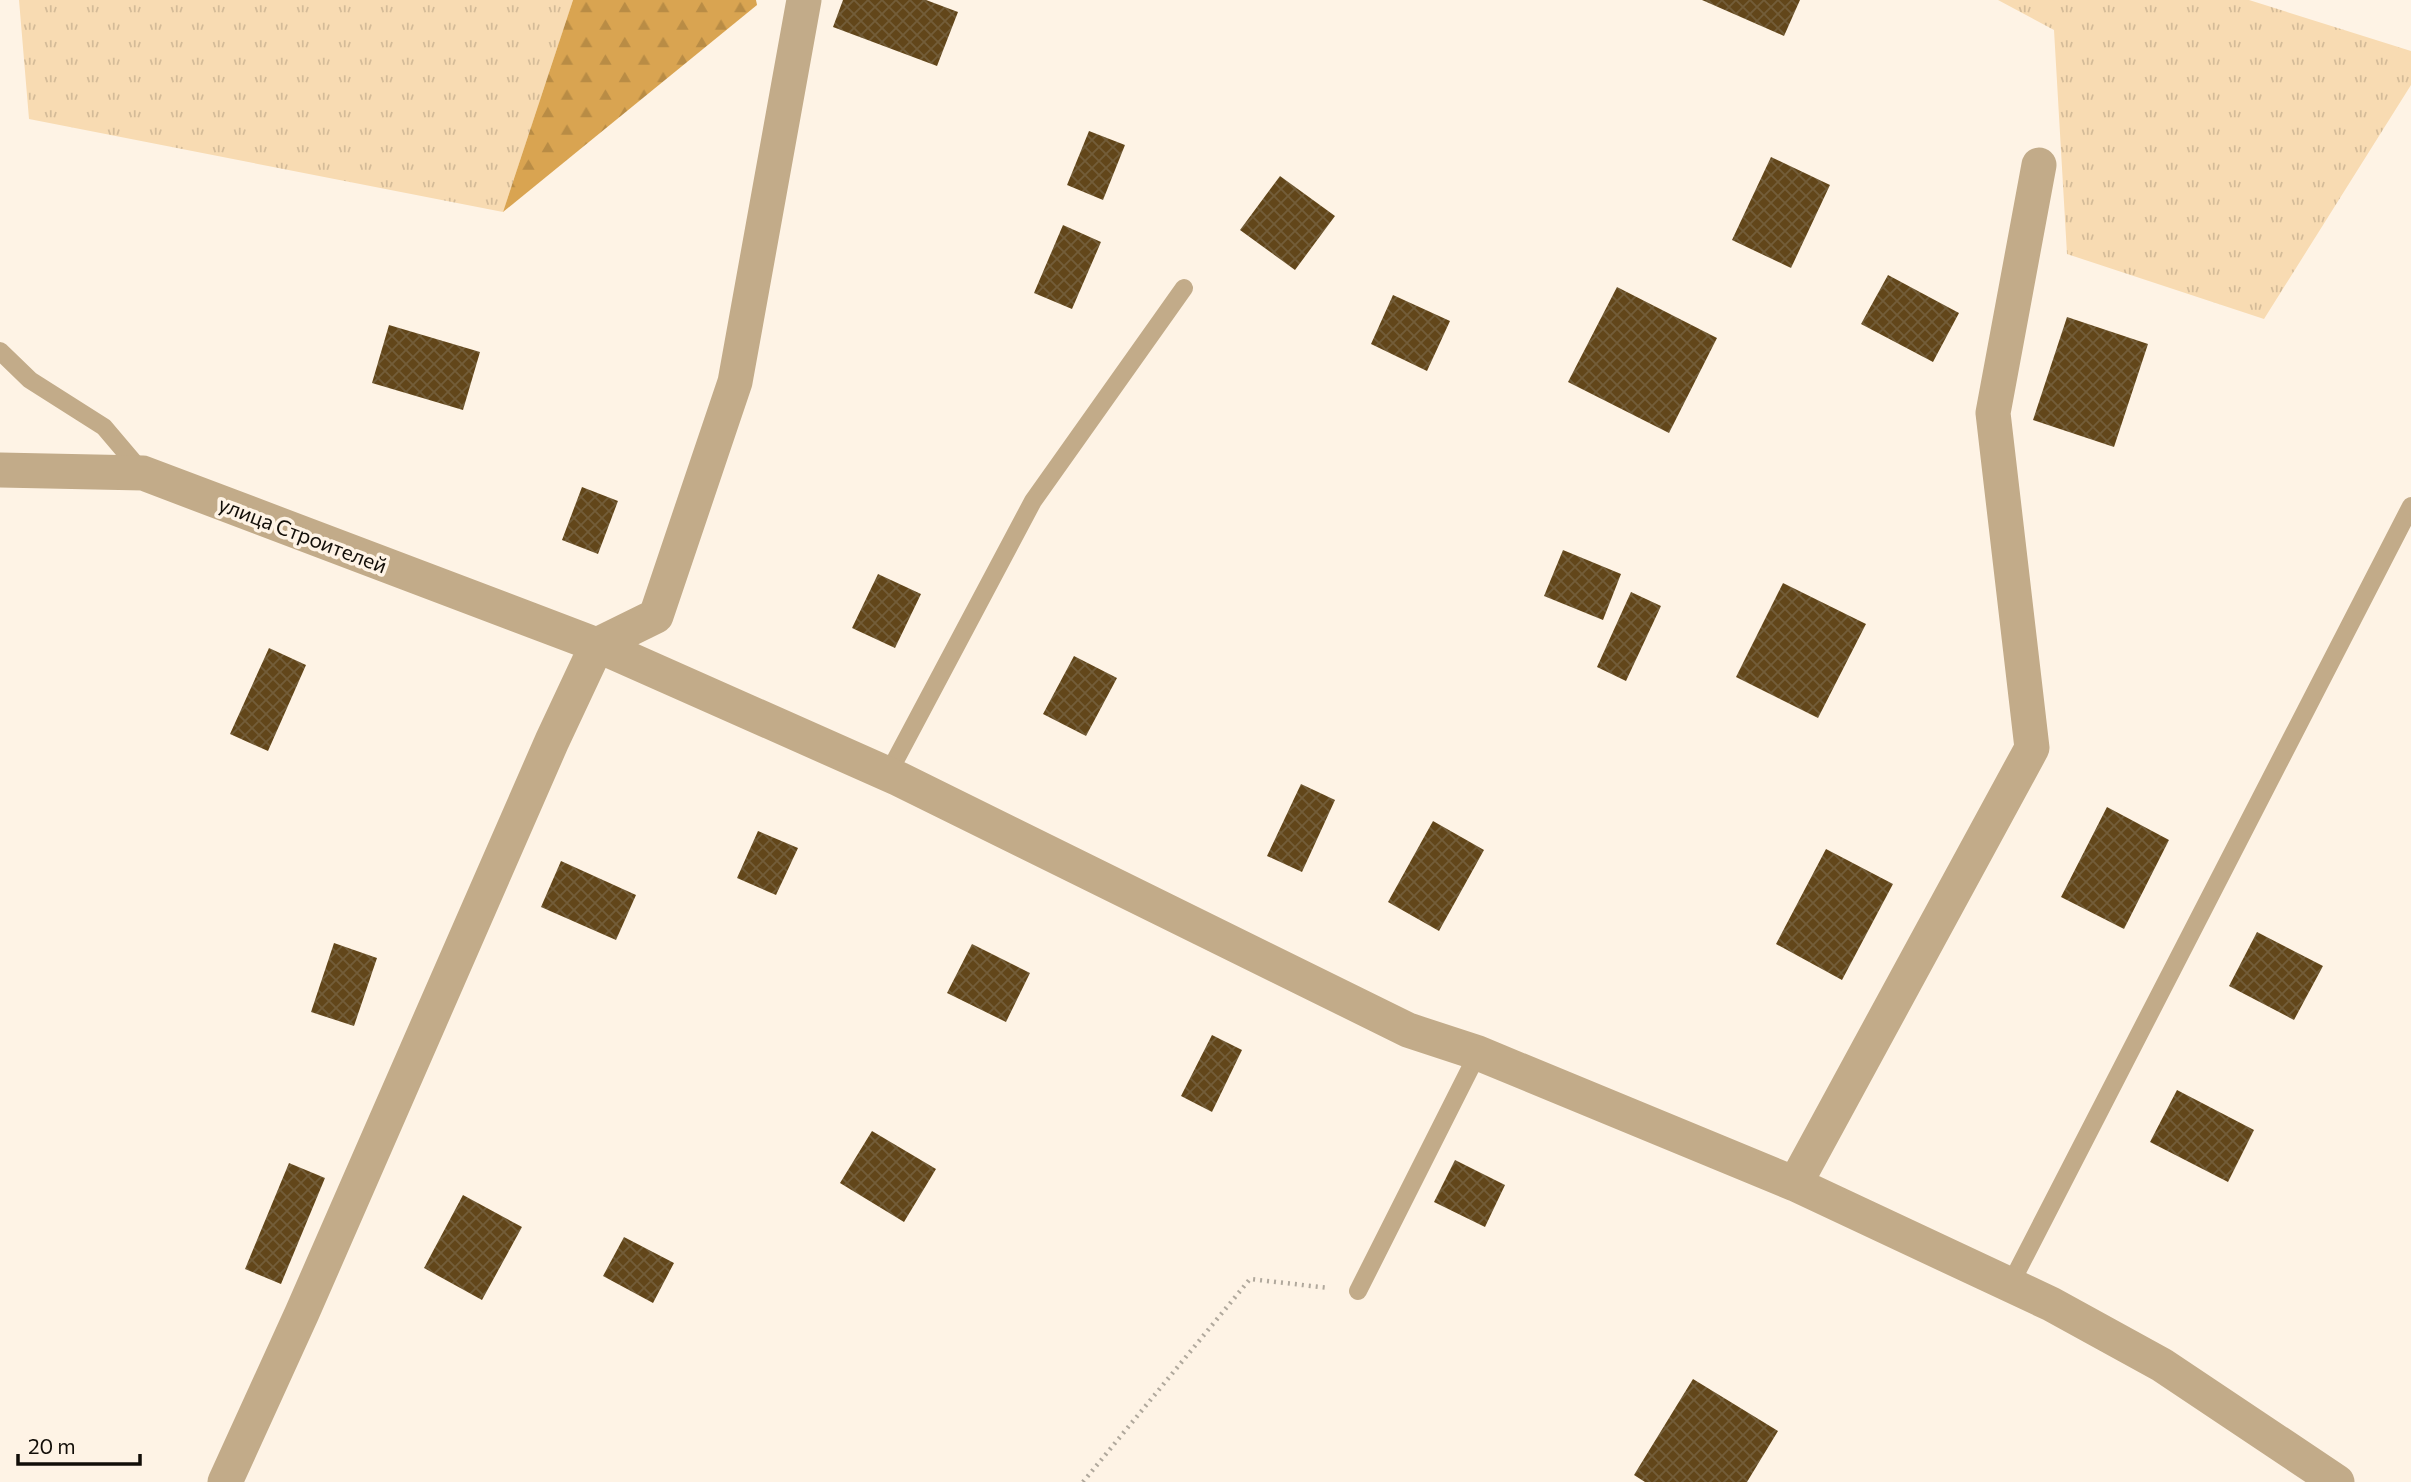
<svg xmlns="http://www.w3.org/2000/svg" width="2411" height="1482" viewBox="0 0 2411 1482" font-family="Commissioner,sans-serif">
	<defs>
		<pattern id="grass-tufts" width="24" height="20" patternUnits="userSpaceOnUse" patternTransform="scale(1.75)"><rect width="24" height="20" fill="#f8dbb2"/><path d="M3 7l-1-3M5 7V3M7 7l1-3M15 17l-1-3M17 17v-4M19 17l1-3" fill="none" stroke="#d4bb98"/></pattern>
		<pattern id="forest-firs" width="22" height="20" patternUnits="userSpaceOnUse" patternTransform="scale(1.75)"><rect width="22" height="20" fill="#d9a451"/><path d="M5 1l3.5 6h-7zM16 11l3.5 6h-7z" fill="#b98c45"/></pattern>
		<pattern id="building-cross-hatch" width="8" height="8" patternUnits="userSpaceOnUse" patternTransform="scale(1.75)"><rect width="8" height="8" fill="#62461a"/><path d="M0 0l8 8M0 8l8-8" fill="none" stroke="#735d39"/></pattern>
	</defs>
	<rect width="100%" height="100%" fill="#fef3e5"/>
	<!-- grass -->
	<path fill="url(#grass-tufts)" d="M19 0H573L503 212 29 119Z
		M1998 0H2249L2411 51V85L2264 319 2067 254 2054 30Z"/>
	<!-- forest -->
	<path fill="url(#forest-firs)" d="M573 0H756L757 5 503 212Z"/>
	<!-- building -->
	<path fill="url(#building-cross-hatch)" d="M843 0H926L958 12 937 66 833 27Z
		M1702 0H1800L1784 36Z
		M1089 131 1125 145 1103 200 1067 185Z
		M1771 157 1830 185 1791 268 1732 240Z
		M1280 176 1335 216 1295 270 1240 230Z
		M1063 225 1101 242 1072 309 1034 293Z
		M1888 275 1959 313 1933 362 1861 324Z
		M1617 287 1717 338 1669 433 1568 382Z
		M1393 295 1450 321 1427 371 1371 344Z
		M2067 317 2148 344 2114 447 2033 420Z
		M389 325 480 352 463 410 372 383Z
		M582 487 618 501 598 554 562 540Z
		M1563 550 1621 574 1603 620 1544 596Z
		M878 574 921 594 895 648 852 628Z
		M1783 583 1866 624 1818 718 1736 677Z
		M1631 592 1661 606 1626 681 1597 667Z
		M269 648 306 665 268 751 230 734Z
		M1074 656 1117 678 1086 736 1043 714Z
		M1301 784 1335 800 1302 872 1267 856Z
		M2107 807 2169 840 2124 929 2061 897Z
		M1433 821 1484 850 1439 931 1388 902Z
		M758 831 798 848 776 895 737 878Z
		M1826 849 1893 884 1842 980 1776 944Z
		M561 861 636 895 616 940 541 907Z
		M2257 932 2323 966 2294 1020 2229 986Z
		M334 943 377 958 354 1026 311 1012Z
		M972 944 1030 973 1006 1022 947 993Z
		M1212 1035 1242 1050 1212 1112 1181 1096Z
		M2177 1090 2254 1130 2228 1182 2150 1142Z
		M872 1131 936 1169 904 1222 840 1183Z
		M1455 1160 1505 1185 1485 1227 1434 1202Z
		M289 1163 325 1178 281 1284 245 1269Z
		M463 1195 522 1227 482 1300 424 1268Z
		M624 1237 674 1263 653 1303 603 1276Z
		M1693 1379 1778 1431 1747 1482H1645L1634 1475Z"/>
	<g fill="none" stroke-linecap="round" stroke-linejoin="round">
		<!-- path -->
		<path stroke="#b0a89c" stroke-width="4.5" stroke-dasharray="2 5" stroke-linecap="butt" d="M1083 1482 1250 1279 1329 1288"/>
		<!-- service -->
		<path stroke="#c2ab89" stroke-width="18" d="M0 351 30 380 104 427 143 473
			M888 774 1033 501 1184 288
			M2010 1285 2411 506
			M1358 1291 1478 1053"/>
		<!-- minor -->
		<path stroke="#c2ab89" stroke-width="35" d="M0 470 143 473 597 645 899 779 1408 1030 1478 1053 1795 1184 2051 1304 2162 1365 2337 1482
			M1795 1184 2032 748 1993 413 2039 165
			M225 1482 302 1313 552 741 597 645 656 616 735 382 804 0"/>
	</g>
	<g text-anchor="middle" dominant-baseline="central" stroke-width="7" stroke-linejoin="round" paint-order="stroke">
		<!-- street labels -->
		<g font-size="21" fill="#120e08" stroke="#fef3e5">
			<text transform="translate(303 534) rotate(21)">улица Строителей</text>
		</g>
	</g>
	<!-- scale -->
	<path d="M18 1454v10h122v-10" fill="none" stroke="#120e08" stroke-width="3.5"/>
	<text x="28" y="1454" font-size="21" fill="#120e08" stroke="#fef3e5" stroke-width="5" paint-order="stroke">20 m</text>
</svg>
